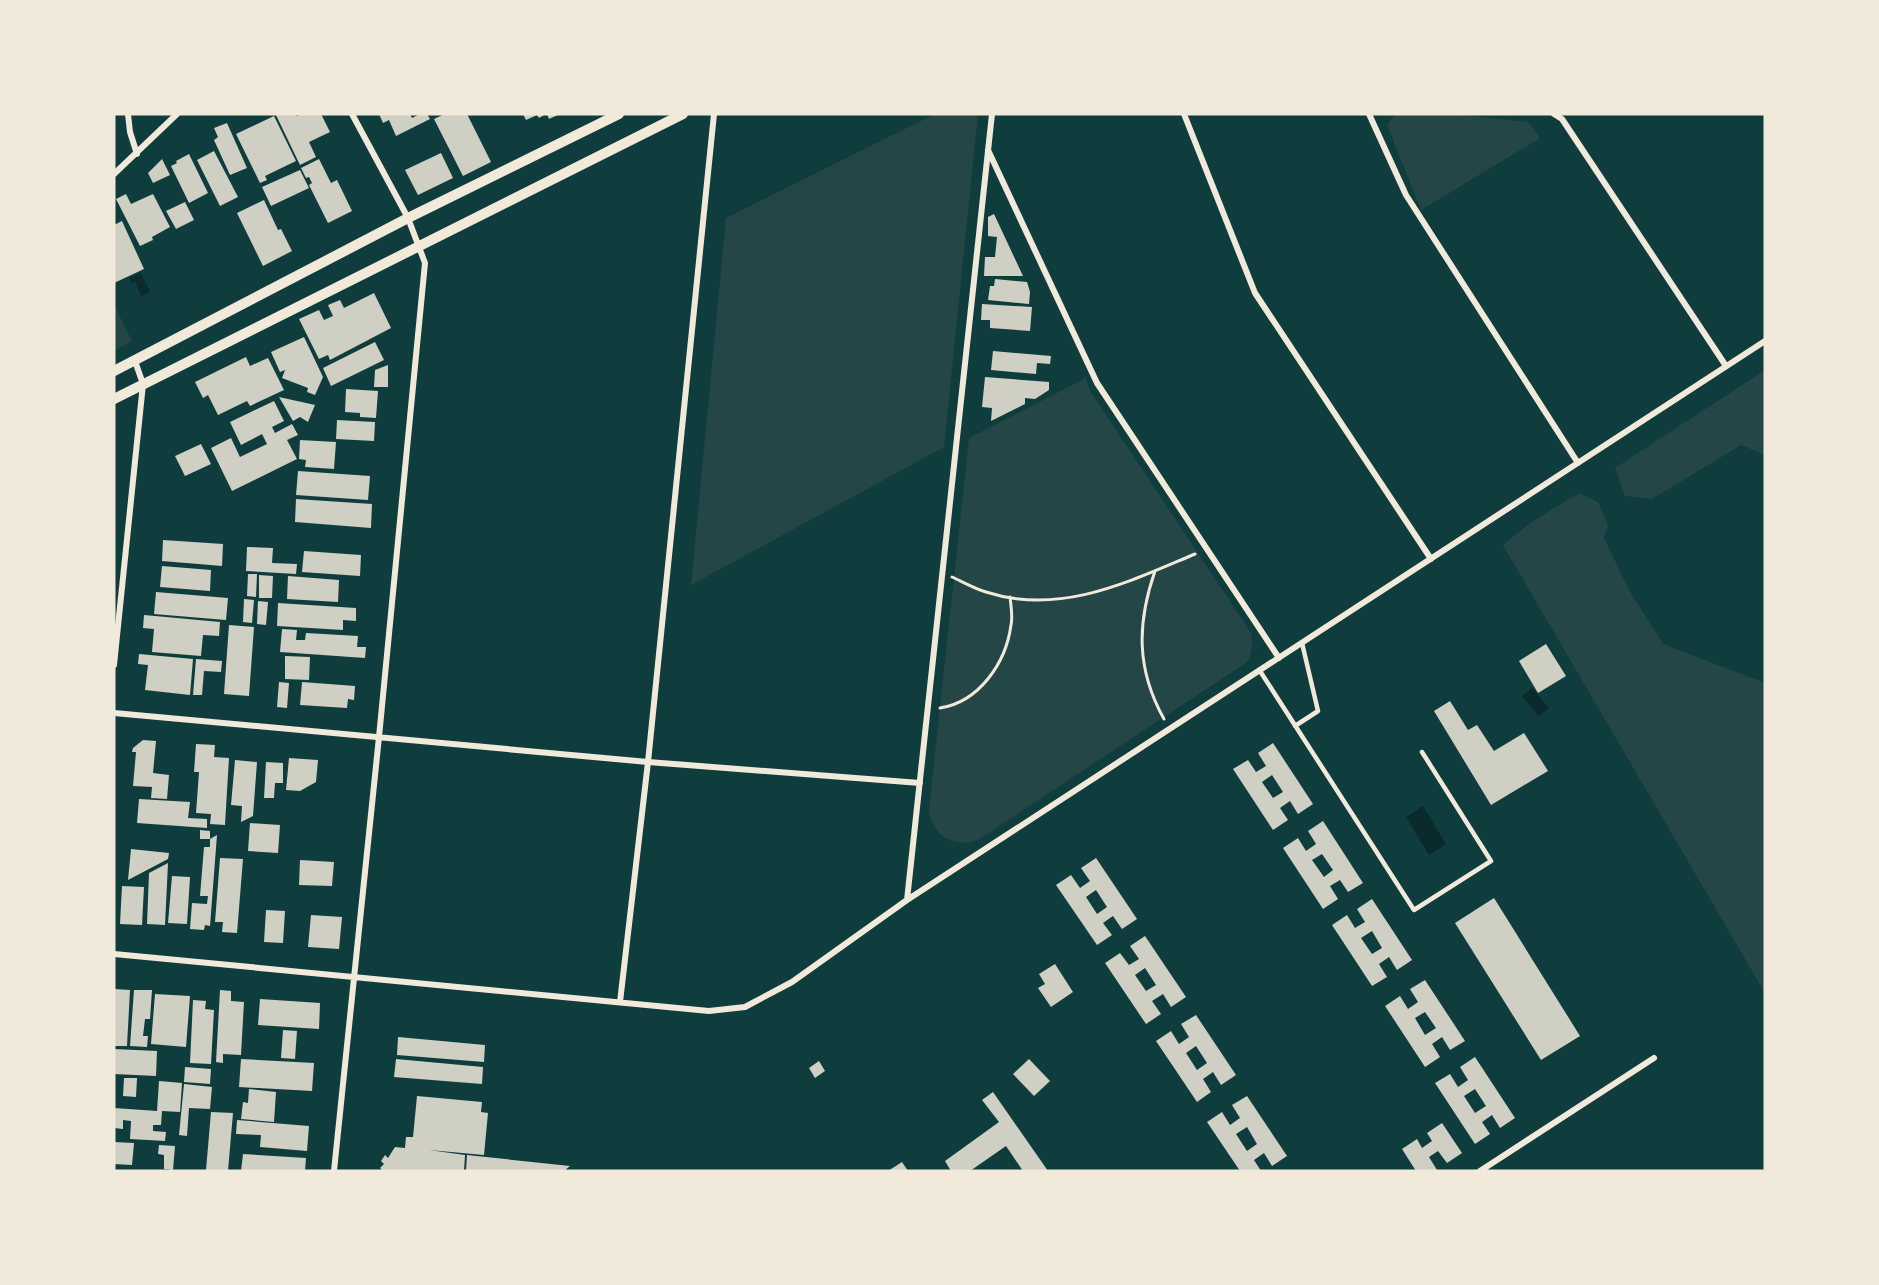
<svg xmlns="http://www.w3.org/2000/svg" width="1879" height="1285" viewBox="0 0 1879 1285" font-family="'Varela Round',sans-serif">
	<rect width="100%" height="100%" fill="#0f3d3e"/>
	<!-- green -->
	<path fill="#244646" d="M935 114H978L944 447 691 585 726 218Z
		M1395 114H1450L1528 122 1540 138 1421 210 1387 125Z
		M114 305 132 341 114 351Z
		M1765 370V455L1741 445 1652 499 1625 496 1615 468Z
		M1086 378 1090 391 1251 633C1253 645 1252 652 1247 662L978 840C955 849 930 835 929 809L969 438Z
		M1579 493 1598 502 1608 525 1604 538 1629 590 1663 644 1765 683V993L1503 545 1533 521Z"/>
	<!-- water -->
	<path fill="#0a2a2b" d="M141 273 150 292 141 296 135 282 132 283 129 278Z
		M1532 688 1549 708 1539 716 1522 696Z
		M1423 806 1446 844 1429 855 1406 817Z"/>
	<!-- building -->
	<path fill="#cfcfc3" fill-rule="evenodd" d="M278 114H295L297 116 301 114H321L330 132 309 142 316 157 300 165 276 115Z
		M379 114H410L412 118 420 114H427L430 119 396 136 389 120 383 123Z
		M445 114H467L491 162 463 176 434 119Z
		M523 114H546L539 118 537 115 526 120Z
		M547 114H560L549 119Z
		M274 116 296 161 265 176 267 180 260 183 236 134Z
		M227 123 247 168 230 175 214 140 218 137 214 128Z
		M214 151 238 197 220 206 197 160Z
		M441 153 453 178 418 195 405 170Z
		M189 154 208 193 189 203 171 166 177 163 176 161Z
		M162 159 170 175 153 183 148 173Z
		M319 159 331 183 337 180 352 211 328 223 309 185 312 183 309 177 306 178 301 168Z
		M300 170 309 188 271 206 262 187Z
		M126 194 131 204 153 194 170 227 152 237 153 240 140 246 116 199Z
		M264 200 278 230 281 229 292 251 263 266 237 213Z
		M185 202 194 220 176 229 166 211Z
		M994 214 1023 276H984L985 257H995L997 237 988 236V217Z
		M122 221 144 269 114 283V225Z
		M995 279 1027 282 1030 292 1029 304 988 300 990 286H994Z
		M374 293 391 328 330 360 328 355 319 359 299 319 319 310 324 320 333 316 328 305 340 300 344 308Z
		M982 304 1032 307 1030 331 990 328V320H981Z
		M304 337 323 377 315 395 307 392 308 388 282 378 285 370 280 372 271 352Z
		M375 342 384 360 331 386 323 368Z
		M993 351 1051 356 1050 364 1037 363 1036 374 991 370Z
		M246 357 250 366 268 358 284 390 250 406 247 401 218 415 208 395 203 398 195 382Z
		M388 365V387H374L375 370Z
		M985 377 1049 382V390L1035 399 1025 398V404L991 421 992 408 982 407Z
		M346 389 378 391 376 418 360 417V413L345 412Z
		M279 397 315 405 308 422 300 417 293 421Z
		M274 401 284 421 272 427 275 433 292 424 298 435 287 440 297 459 232 491 211 448 231 438 240 457 267 444 262 434 241 445 230 422Z
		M337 420 375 422 374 441 336 439Z
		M300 440 336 442 334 469 305 467 306 460 299 459Z
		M201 444 211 464 185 476 175 456Z
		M298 471 370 476 368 500 296 495Z
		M296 499 372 504 371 528 295 522Z
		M163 540 223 544 222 566 162 561Z
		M247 547 273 548 272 563 297 564 296 574 246 571Z
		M304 551 361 555 360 576 302 572Z
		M162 566 211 570 210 591 160 587Z
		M248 574H257L256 597 247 596Z
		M259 575 273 576 272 598H259Z
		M288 576 339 580 338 602 287 599Z
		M156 592 228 598 226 620 154 614Z
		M244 599 254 600 252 623 243 622Z
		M258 601 268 602 266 625 257 624Z
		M278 603 356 608V621L343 620V630L277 626Z
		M144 615 220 622 219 636 203 635 201 656 152 652 154 629 143 628Z
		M229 625 254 627 249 696 224 694Z
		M282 629 297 630 296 640H305L306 633 358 636 357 647H366L365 658 280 652Z
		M1546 644 1566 676 1538 693 1519 661Z
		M139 654 193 659 190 695 145 690 148 665 138 664Z
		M285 656 310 657 309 680 285 679Z
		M196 659 222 661 221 672 204 671 202 695H193Z
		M279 682 289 683 287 708 277 707Z
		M302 682 355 686 354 700 348 699 347 708 300 705Z
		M1450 701 1468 730 1477 725 1494 751 1524 733 1548 771 1491 805 1434 711Z
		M143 740 156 741 153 773 169 775 167 799 151 798 152 787 133 786 136 752H132L133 748Z
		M1273 743 1313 804 1298 814 1290 801 1280 808 1288 820 1273 830 1233 769 1248 760 1256 772 1266 766 1258 753ZM1272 775 1283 792 1273 798 1262 782Z
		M196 744 215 745 214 757 229 758 225 825 210 824 211 814 196 813 199 772H194Z
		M289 758 318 760 316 782 300 791 286 790Z
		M235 760 257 762 253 816 241 822 242 806 231 805Z
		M266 762 283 763V783H275L274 798H264Z
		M139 799 190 802 188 818 207 819V828L137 823Z
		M1323 821 1363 883 1348 892 1340 880 1330 886 1338 899 1323 909 1283 848 1298 838 1306 851 1316 844 1308 831ZM1322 854 1333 870 1324 877 1312 860Z
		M250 823 280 825 278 853 248 851Z
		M200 830 210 831V839H200Z
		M217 835 210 926 205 925 204 930 190 929 192 903 207 904 208 896H200L204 847H210V839Z
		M131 849 169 853 168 859 128 880Z
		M220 858 243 859 237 933 222 932 223 922H215Z
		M1096 858 1137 919 1122 929 1113 916 1103 923 1112 935 1097 945 1056 885 1071 875 1080 888 1090 881 1081 868ZM1096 890 1107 907 1097 914 1086 897Z
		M300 860 334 862 332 886 299 885Z
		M168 863 165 925 147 924 149 873Z
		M172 876 190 877 187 924 168 923Z
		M122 886 144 887 142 925 120 924Z
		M1494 898 1580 1036 1541 1060 1455 923Z
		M1372 899 1412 960 1397 970 1389 957 1379 964 1387 977 1372 986 1332 925 1347 915 1355 928 1365 922 1357 909ZM1372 931 1382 948 1372 954 1361 938Z
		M266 910 285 911 283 943 264 942Z
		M311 915 342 917 339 949 308 947Z
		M1145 936 1186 997 1171 1007 1163 994 1152 1001 1161 1014 1146 1024 1105 963 1120 953 1129 965 1139 959 1130 946ZM1145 968 1156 985 1146 991 1135 975Z
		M1055 964 1073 992 1051 1007 1038 988 1045 984 1039 974Z
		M1425 980 1465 1041 1450 1050 1442 1037 1432 1044 1440 1057 1425 1067 1385 1006 1400 996 1408 1009 1418 1002 1410 989ZM1425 1012 1436 1028 1425 1035 1415 1018Z
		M114 989 130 990 127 1046H114Z
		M134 990H152L150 1019H145L143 1036H148L147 1047 130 1046Z
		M220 990 231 991V1001L244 1002 241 1055 223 1054V1063L216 1062Z
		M155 994 190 996 186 1047 151 1044Z
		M260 999 320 1003 319 1029 258 1025Z
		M193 1000 206 1001 205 1009 214 1010 211 1064 190 1063Z
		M1196 1015 1236 1075 1221 1085 1213 1072 1203 1079 1211 1092 1197 1102 1156 1041 1171 1031 1179 1044 1189 1037 1181 1024ZM1196 1046 1207 1063 1197 1070 1186 1053Z
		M283 1030 297 1031 295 1059 281 1058Z
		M398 1037 485 1045 484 1062 397 1055Z
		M114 1049 157 1051 156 1076 114 1074Z
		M1475 1057 1515 1118 1500 1128 1492 1115 1482 1122 1490 1134 1475 1144 1435 1083 1450 1074 1458 1087 1468 1080 1460 1067ZM1475 1089 1486 1106 1475 1113 1464 1096Z
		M241 1059 314 1063 312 1091 239 1087Z
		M396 1059 483 1067 482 1084 394 1077Z
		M1029 1059 1050 1081 1034 1096 1013 1074Z
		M819 1061 825 1071 815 1078 809 1068Z
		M185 1067 211 1069 210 1084 184 1082Z
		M124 1078H137L136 1097 123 1096Z
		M159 1081 182 1083 180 1112 162 1111 161 1125H153V1131L166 1132 165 1141 130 1139 131 1121 123 1120V1129L114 1128V1108L157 1111Z
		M184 1084 212 1087 210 1109 189 1108 187 1136 179 1135Z
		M249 1089 276 1092 274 1122 241 1119 243 1102 248 1103Z
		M993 1092 1048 1171H1023L1006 1146 970 1171H951L945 1161 999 1122 982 1100Z
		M417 1096 482 1102 481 1112 488 1113 484 1155 429 1150 465 1155 464 1171H383L380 1168 384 1164 381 1161 385 1155 388 1158 395 1147 405 1148 406 1137H413Z
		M1247 1096 1287 1156 1272 1166 1264 1153 1254 1160 1261 1171H1240L1207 1122 1222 1112 1230 1125 1240 1118 1232 1105ZM1247 1127 1257 1144 1247 1151 1236 1134Z
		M211 1112 233 1113 228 1171 206 1170Z
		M237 1120 309 1126 307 1151 260 1147 261 1135 236 1134Z
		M1442 1123 1462 1153 1447 1163 1438 1151 1429 1157 1437 1170 1416 1171 1402 1149 1417 1139 1422 1148 1432 1141 1427 1133Z
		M114 1142 134 1143 132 1165 114 1164Z
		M159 1145 175 1146 173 1170 164 1169V1155L158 1154Z
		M243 1154 306 1158 305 1171H241Z
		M467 1155 570 1166 564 1171H466Z
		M902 1162 908 1171H888Z"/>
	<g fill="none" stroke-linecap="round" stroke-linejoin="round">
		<!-- path -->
		<path stroke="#f1e9da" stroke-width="3" d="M1155 571C1137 623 1136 669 1164 719
			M952 577C963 582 975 589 986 592 1060 616 1128 582 1195 554
			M940 708C979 702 1006 663 1011 625 1013 617 1011 606 1010 597"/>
		<!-- service -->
		<path stroke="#f1e9da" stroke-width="4.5" d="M1260 671 1414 910 1491 861 1422 752
			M1295 726 1318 711 1302 643"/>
		<!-- minor -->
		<path stroke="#f1e9da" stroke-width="6" d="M128 114 130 132 137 154
			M1184 114 1255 293 1431 559
			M1369 114 1406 195 1578 463
			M1554 114 1562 119 1726 366
			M988 150 1097 383 1279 658
			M114 174 177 114
			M114 665 143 384 135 361
			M114 713 648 762 920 783
			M907 900 992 114
			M114 954 709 1011 745 1007 792 982 907 900 1765 341
			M620 1002 648 762 714 114
			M334 1171 379 737 425 263 408 218 352 114
			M1480 1171 1654 1058"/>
		<!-- tertiary -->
		<path stroke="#f1e9da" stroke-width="10" d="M114 371 408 218 619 114
			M114 399 683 114"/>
	</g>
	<!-- border -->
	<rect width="1879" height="1285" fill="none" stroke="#f1e9da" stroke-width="231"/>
</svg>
